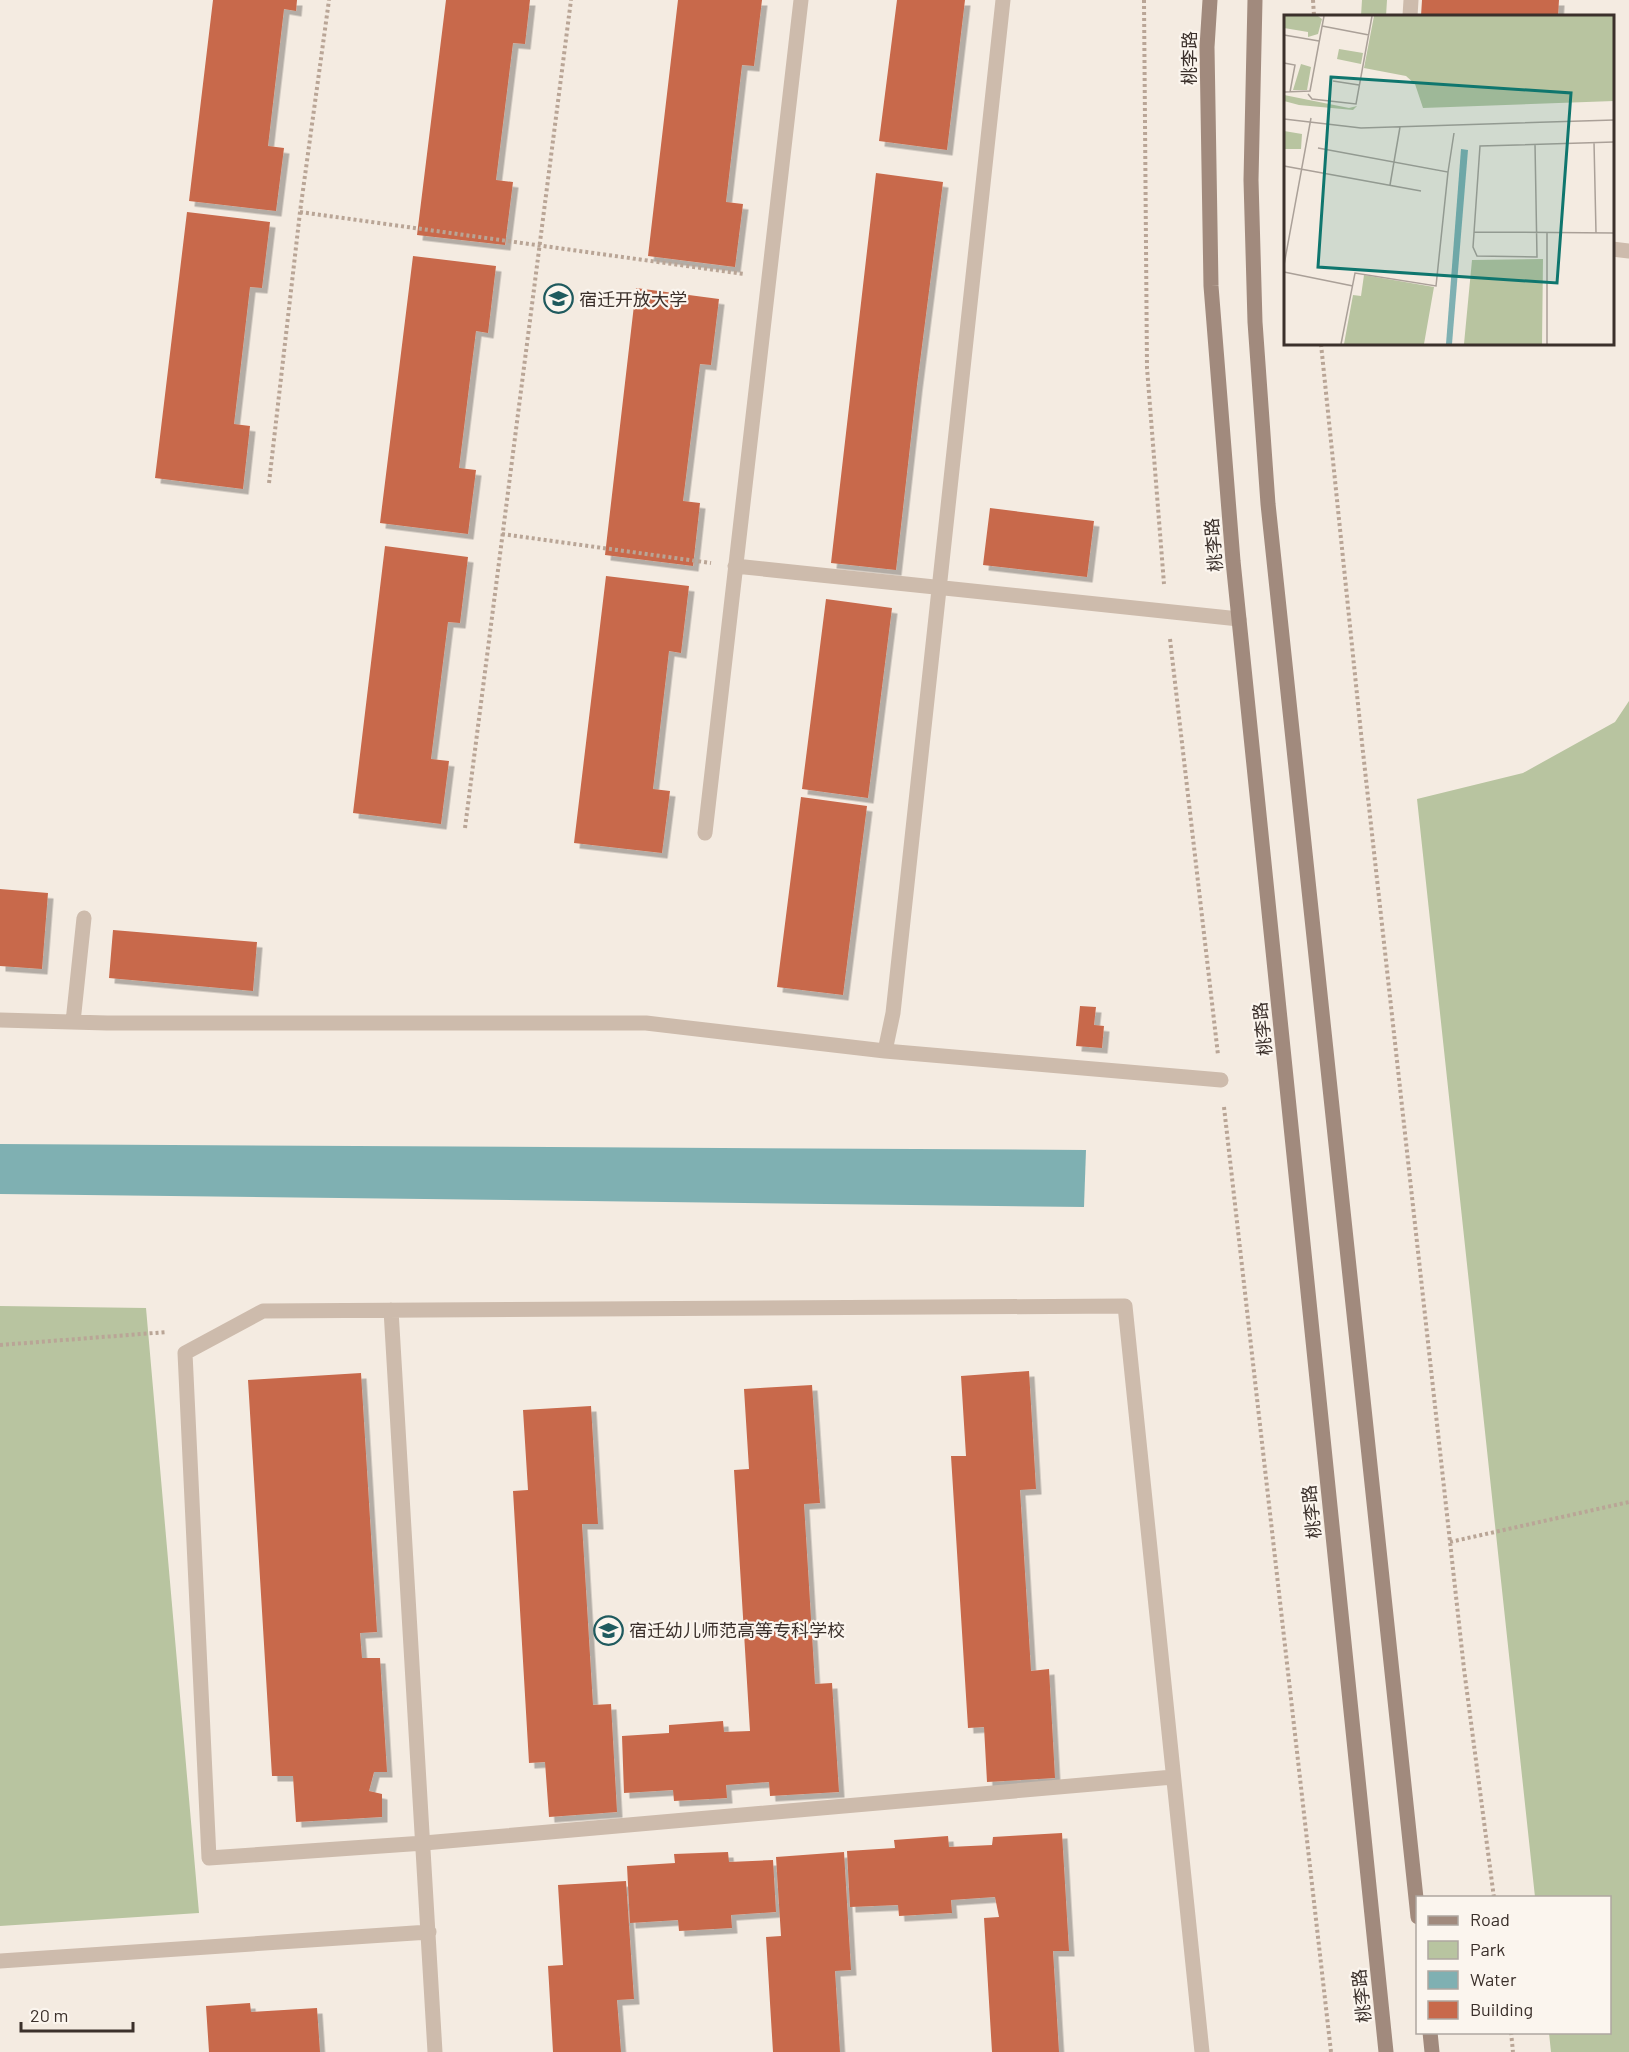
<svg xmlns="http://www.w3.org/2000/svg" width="1629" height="2052" viewBox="0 0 1629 2052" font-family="Barlow,'Noto Sans SC',sans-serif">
	<defs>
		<filter id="shadow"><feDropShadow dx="5.5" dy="5.5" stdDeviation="0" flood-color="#0004"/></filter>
	</defs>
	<rect width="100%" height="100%" fill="#f4ebe1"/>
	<!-- green -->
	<path fill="#b8c4a0" d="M1362 0H1387L1386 16H1361Z
		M1629 701V2052H1551L1549 2033 1610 2032V1898L1535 1897 1417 799 1523 773 1615 722Z
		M0 1306 146 1308 199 1913 0 1926Z"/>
	<!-- water -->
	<path fill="#7fb0b2" d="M0 1144 1086 1150 1084 1207 0 1194Z"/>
	<!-- building -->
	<path fill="#c8694b" filter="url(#shadow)" d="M213 0H297L296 11 284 9 268 146 284 148 276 211 189 201Z
		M446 0H530L525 44 513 43 496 180 513 182 505 245 417 235Z
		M678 0H762L754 66 742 65 726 202 743 204 735 267 648 256Z
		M897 0H965L947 150 879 141Z
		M1422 0H1559L1558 16H1421Z
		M876 173 943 182 917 385 896 570 831 563Z
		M187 212 270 222 262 288 250 287 234 424 250 426 243 489 155 478Z
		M413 256 496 266 488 333 476 331 459 468 476 470 468 534 380 523Z
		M636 288 719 299 711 365 700 364 683 501 700 503 693 566 605 555Z
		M990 508 1094 521 1087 577 983 565Z
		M385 546 468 557 460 623 448 622 431 759 449 761 441 824 353 813Z
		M606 576 689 586 681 653 669 651 653 789 670 791 662 853 574 843Z
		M826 599 892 608 868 798 802 789Z
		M801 797 867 806 843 995 777 987Z
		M0 889 48 893 42 969 0 966Z
		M113 930 257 942 253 991 109 978Z
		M1080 1006 1096 1007 1094 1025 1104 1026 1102 1048 1076 1046Z
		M1029 1371 1036 1489 1020 1490 1031 1671 1049 1669 1055 1778 987 1782 984 1727 968 1728 951 1456H966L961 1376Z
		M361 1373 377 1632 360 1633 362 1658H380L387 1772H374L369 1791 382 1794V1817L296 1822 293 1776H272L248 1380Z
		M812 1385 820 1503 804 1504 815 1684 832 1683 839 1792 770 1796 769 1782 726 1785 727 1798 674 1801 673 1790 624 1793 622 1736 669 1733V1725L723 1721 724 1732 750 1731 734 1470 749 1469 744 1389Z
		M591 1406 598 1524H582L593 1705 611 1704 617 1812 549 1817 545 1762 529 1763 513 1491 528 1490 523 1410Z
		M1062 1833 1069 1951H1053L1059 2052H992L984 1918 999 1917 995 1897 951 1900 952 1913 899 1916 898 1905 850 1907 847 1851 895 1848 894 1840 948 1836 949 1847 992 1845 993 1837Z
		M728 1852 729 1862 773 1860 776 1912 731 1915 732 1928 679 1931 678 1920 630 1923 627 1866 675 1863 674 1854Z
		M844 1852 851 1970 835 1971 840 2052H773L766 1937 781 1936 776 1857Z
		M626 1881 634 1999 617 2000 621 2052H553L548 1966 563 1965 558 1885Z
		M250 2003 251 2012 317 2008 320 2052H209L206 2006Z"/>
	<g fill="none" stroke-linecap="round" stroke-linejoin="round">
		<!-- path -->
		<path stroke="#b9a596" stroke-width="4" stroke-dasharray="3 3" stroke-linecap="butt" d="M1144 0 1147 368 1164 584
			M1313 0 1314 16
			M300 212 744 274
			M1321 344 1362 743 1464 1669 1494 1898
			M269 483 300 212 329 0
			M502 534 711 563
			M1170 639 1218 1055
			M465 828 571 0
			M1224 1107 1331 2052
			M0 1345 167 1332
			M1450 1542 1629 1502
			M1511 2032 1513 2052"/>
		<!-- lane -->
		<path stroke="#cdbbac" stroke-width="15" d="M1410 16 1411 0
			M1612 249 1629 251
			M735 566 1239 619
			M705 833 801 0
			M0 1020 107 1023H646L885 1051 893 1013 1003 0
			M73 1022 84 918
			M885 1051 1221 1080
			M391 1310 435 2052
			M1173 1777 424 1843 209 1858 185 1353 263 1311 1125 1306 1202 2052
			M0 1961 429 1932"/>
		<!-- secondary -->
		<path stroke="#a18a7d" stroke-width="15" d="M1210 0 1207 47 1211 286 1233 561 1386 2052
			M1255 0 1251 180 1255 322 1268 504 1418 1917
			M1430 2032 1432 2052"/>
	</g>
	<!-- icons -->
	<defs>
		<symbol id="university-ring" viewBox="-11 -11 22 22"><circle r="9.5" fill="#fbf5ee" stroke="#1f5a5e" stroke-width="1.5"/><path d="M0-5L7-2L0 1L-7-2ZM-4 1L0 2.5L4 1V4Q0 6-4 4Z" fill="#1f5a5e"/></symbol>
	</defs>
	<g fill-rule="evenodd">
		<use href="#university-ring" x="542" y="282" width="33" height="33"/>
		<use href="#university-ring" x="592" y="1614" width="33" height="33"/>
	</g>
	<g text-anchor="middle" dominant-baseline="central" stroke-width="4.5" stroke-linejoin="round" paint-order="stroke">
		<!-- street labels -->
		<g font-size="18" fill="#3b302b" stroke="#fbf5ee">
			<text transform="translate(1189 58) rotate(-90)">桃李路</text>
			<text transform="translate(1213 545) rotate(-95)">桃李路</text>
			<text transform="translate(1262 1029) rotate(-96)">桃李路</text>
			<text transform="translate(1311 1512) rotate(-96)">桃李路</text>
			<text transform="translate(1361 1996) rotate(-96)">桃李路</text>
		</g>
		<!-- poi labels -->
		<g font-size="18" fill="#3b302b" stroke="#fbf5ee" text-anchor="start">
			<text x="579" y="299">宿迁开放大学</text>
			<text x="629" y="1630">宿迁幼儿师范高等专科学校</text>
		</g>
	</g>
	<!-- overview -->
	<g transform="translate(1284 15)">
		<rect width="330" height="330" fill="#f4ebe1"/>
		<path d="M0 1H34L38 4 34 19 24 22V17L0 13ZM90 1H330V86L139 93 131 69 122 61 80 53ZM55 34 79 38 77 49 53 44ZM17 49 27 52 23 75H9ZM0 80 65 93 73 91 69 95 15 90 0 86ZM0 116 18 119 17 134H0ZM259 244 258 329H180L188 245ZM80 260 150 272 140 329H60L69 280 77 281Z" fill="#b8c4a0"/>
		<path d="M177 134 184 135 168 329H162Z" fill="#7fb0b2"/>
		<path fill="none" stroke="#aaa098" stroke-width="1.5" d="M38 11 85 20M0 20 35 26M0 48 11 50 6 77M49 66 75 70M0 77 26 76 40 1M24 79 28 84 72 89 88 1M0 104 77 113 330 105M310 127 312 218M251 129 253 242 193 241 189 232 196 131 330 127M34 133 164 157 152 271 71 258 57 329M0 151 137 176M164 157 170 118M106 170 116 112M190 217 330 218M263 217V329M0 250 27 103M0 257 69 271"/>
		<path fill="#0f766e" fill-opacity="0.15" stroke="#0f766e" stroke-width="3" d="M47 62 287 78 273 268 34 252Z"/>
		<rect width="330" height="330" fill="none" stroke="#3b302b" stroke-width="3"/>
	</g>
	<!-- legend -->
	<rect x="1416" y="1896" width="195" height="138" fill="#fbf5ee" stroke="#aea6a0" stroke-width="1.5"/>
	<rect x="1428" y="1916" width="30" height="9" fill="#a18a7d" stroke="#aea6a0" stroke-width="1.5"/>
	<text x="1470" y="1926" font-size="18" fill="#3b302b">Road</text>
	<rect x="1428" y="1941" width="30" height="18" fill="#b8c4a0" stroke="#aea6a0" stroke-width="1.5"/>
	<text x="1470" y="1956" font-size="18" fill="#3b302b">Park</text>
	<rect x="1428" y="1971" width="30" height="18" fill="#7fb0b2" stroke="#aea6a0" stroke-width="1.5"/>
	<text x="1470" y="1986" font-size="18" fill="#3b302b">Water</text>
	<rect x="1428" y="2001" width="30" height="18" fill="#c8694b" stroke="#aea6a0" stroke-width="1.5"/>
	<text x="1470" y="2016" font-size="18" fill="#3b302b">Building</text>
	<!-- scale -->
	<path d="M21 2022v9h112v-9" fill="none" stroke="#3b302b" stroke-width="3"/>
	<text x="30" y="2022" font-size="18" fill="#3b302b" stroke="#fbf5ee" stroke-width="4.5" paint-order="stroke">20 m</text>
</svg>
